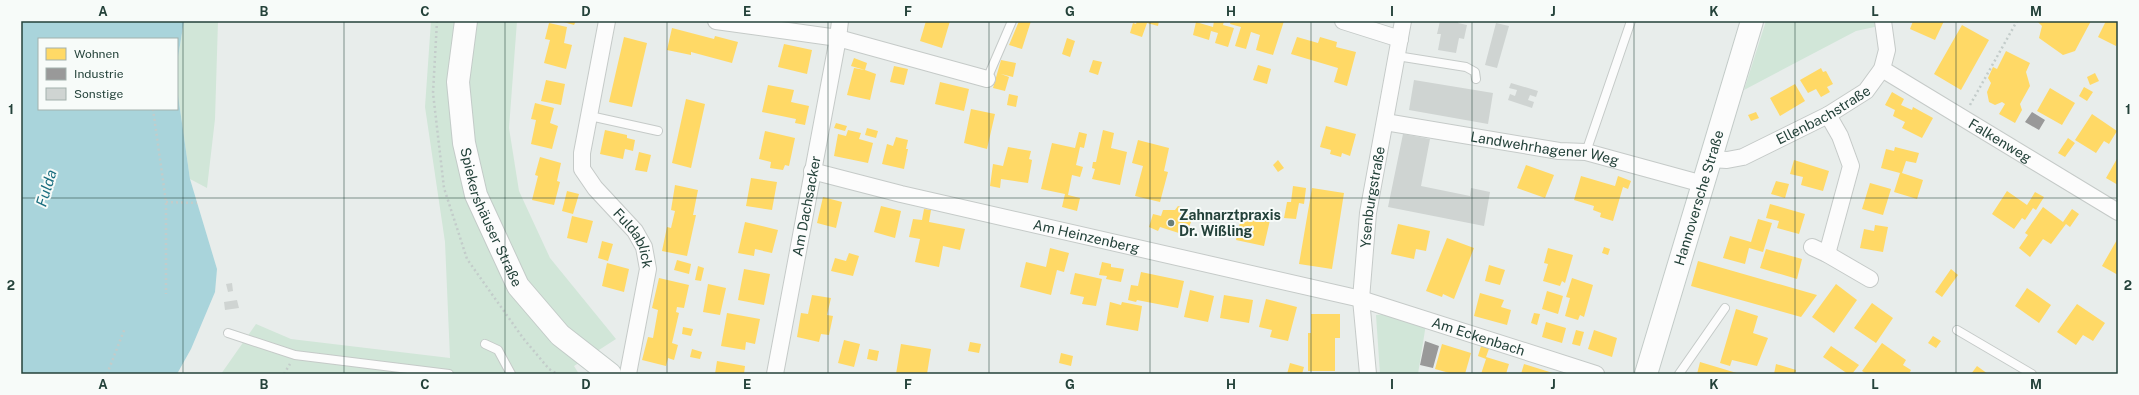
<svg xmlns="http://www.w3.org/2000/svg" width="2139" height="395" viewBox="0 0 2139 395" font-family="'Public Sans',sans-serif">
	<rect width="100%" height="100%" fill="#e8edeb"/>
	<!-- green -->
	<path fill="#d1e6d8" d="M184 21H218L215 119 207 188 190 179 177 88V63Z
		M431 21H517L509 128 519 191 550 258 616 339 574 366 579 374H221L256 324 291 339 450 358 445 242 425 107Z
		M1766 21H1878L1879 26 1856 31 1744 90Z
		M1390 314 1426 324 1418 374H1380L1376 315Z"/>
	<!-- water -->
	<path fill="#a9d4db" d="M21 21H184L177 63V39H39V109H177V88L190 179 217 269 215 292 191 349 177 374H21Z"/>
	<!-- homes -->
	<path fill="#ffd966" d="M560 21H576L574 25Z
		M926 21H950L942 48 920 41Z
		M1019 21H1031L1022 49 1009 45Z
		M1137 21H1159L1158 26 1147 23 1142 37 1130 33 1133 23 1136 24Z
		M1214 21H1224L1223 25 1234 28 1228 47 1215 43 1218 33 1211 31 1209 40 1193 35 1196 22 1213 27Z
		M1231 21H1284L1273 55 1256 50 1260 35 1251 32 1246 49 1235 46 1241 27 1230 24Z
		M1913 21H1944L1935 40 1910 29Z
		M2037 21H2091L2075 51 2063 55 2039 38 2042 26Z
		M2106 21H2118V41L2116 46 2098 37Z
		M549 23 567 27 564 43 572 45 566 69 544 63 550 40 545 39Z
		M1962 25 1989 40 1961 90 1934 74Z
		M672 28 714 39 715 36 738 42 732 63 691 52V55L667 50Z
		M624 37 647 43 632 107 609 102Z
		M1297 37 1318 43 1320 37 1337 42 1336 47 1356 52 1347 86 1334 82 1338 68 1291 54Z
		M1067 38 1075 41 1070 57 1062 54Z
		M784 44 812 50 807 74 778 67Z
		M2006 51 2030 63 2026 72 2030 86 2020 104 2022 110 2015 123 1999 114 2005 104 2002 102 1995 105 1989 102 1987 92 1991 83 1988 78 1993 67 1997 69Z
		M854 58 867 63 865 70 876 74 870 100 847 95 854 68 865 70 851 66Z
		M1001 60 1016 63 1013 77 1001 74 1009 77 1005 91 993 88Z
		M1093 60 1102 62 1098 75 1089 72Z
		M1258 65 1271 69 1267 84 1253 80Z
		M894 66 908 69 904 85 890 82Z
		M1821 68 1823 72 1826 71 1833 84 1827 87 1830 92 1821 97 1816 89 1808 93 1800 80Z
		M2095 73 2099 81 2090 85 2087 77Z
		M546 80 565 84 561 105 541 101Z
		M940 82 969 89 964 111 935 104Z
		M1795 84 1805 101 1780 116 1770 98Z
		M768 85 794 90 791 102 809 106 805 125 795 123 796 119 762 112Z
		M2084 87 2093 92 2087 101 2079 96Z
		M2050 88 2075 103 2062 125 2037 111Z
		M1892 92 1904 99 1901 105 1912 110 1913 107 1933 118 1922 138 1902 128 1905 122 1893 116 1895 110 1885 105Z
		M1009 94 1018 96 1016 107 1007 105Z
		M686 99 705 104 691 168 672 163Z
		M535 103 554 108 550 123 558 126 552 149 531 144 536 120 531 119Z
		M971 109 995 114 987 149 964 143Z
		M1756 112 1759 118 1751 121 1748 115Z
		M2092 114 2117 131 2109 144 2104 141 2096 153 2075 140Z
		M836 123 847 126 845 131 834 128Z
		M1326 126 1356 134 1350 156 1342 153 1341 157 1330 154 1331 150 1320 147Z
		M867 128 878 131 876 138 865 135Z
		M605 130 627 135V138L635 140 633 151 625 149 623 159 600 154Z
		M848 130 861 133 859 139 873 143 868 163 834 156 838 134 846 136Z
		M1103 130 1114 133 1111 148 1127 152 1120 185 1092 179 1095 169 1092 168 1093 162H1096Z
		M765 131 795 138 789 166 785 165 783 170 770 168 771 162 759 159Z
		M1079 132 1087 134 1084 148 1080 147 1076 165 1083 167 1080 177 1072 175 1068 195 1080 198 1077 211 1062 207 1065 194 1041 189 1052 143 1075 148Z
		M896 137 908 140 906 149H908L904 169 882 164 887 144 893 146Z
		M2068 138 2075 143 2065 157 2058 153Z
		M1138 140 1169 148 1164 171 1168 172 1160 202 1135 196 1143 166 1132 163Z
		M1008 147 1031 151 1029 159 1032 160 1028 183 1001 179 1000 188 990 186 993 164 1003 166Z
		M1895 147 1919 153 1916 163 1906 161 1902 173 1923 180 1917 199 1894 192 1900 173 1881 168 1886 149 1894 151Z
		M639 152 651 155 647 172 635 170Z
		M540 157 561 163 557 181 560 182 554 205 532 200 538 176 535 175Z
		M2118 157V185L2106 178Z
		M1278 160 1284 168 1278 172 1273 165Z
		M1794 160 1829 171 1823 191 1801 185 1803 177 1790 174Z
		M1526 165 1554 175 1545 198 1517 188Z
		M1581 176 1615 186 1618 176 1631 181 1628 189 1623 187 1613 221 1600 217 1601 213 1593 210 1594 206 1574 200Z
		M751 178 777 182 772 210 746 206Z
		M1776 181 1789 184 1785 198 1771 194Z
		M1870 183 1891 189 1883 215 1862 209Z
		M675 185 698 190 693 215H696L687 256 662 251 667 227 671 228 675 211 671 210Z
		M1293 186 1306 188 1304 204 1299 203 1296 219 1284 218 1287 202H1291Z
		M1312 188 1344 193 1332 269 1299 264Z
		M567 191 579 194 573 214 562 211Z
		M2007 191 2027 205 2035 192 2044 197 2036 210 2033 208 2025 220 2022 218 2014 229 1992 214Z
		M823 197 842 202 836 228 817 223Z
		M1770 204 1805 214 1799 234 1777 228 1779 221 1766 218Z
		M881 206 901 211 895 238 874 232Z
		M1178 206 1186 209 1185 213 1193 218 1185 235 1160 227 1158 231 1149 227 1153 214 1161 216 1163 210H1175Z
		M2043 207 2063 222 2072 209 2079 214 2070 227 2066 224 2051 244 2043 239 2030 257 2019 248 2028 235 2025 233Z
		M924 209 931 210 929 222 965 229 960 250 943 246 939 267 915 262 920 239 909 237 913 219 922 220Z
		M1242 214 1270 220 1264 246 1236 240Z
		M572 216 593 221 587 243 567 238Z
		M1758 219 1772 223 1763 252 1749 248 1745 264 1723 258 1730 236 1751 242Z
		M745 222 778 230 772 253 755 249 754 256 738 253Z
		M1398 224 1430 231 1426 251 1416 249 1414 259 1391 254Z
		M1875 225 1888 227 1883 252 1860 248 1864 229 1874 231Z
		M1447 238 1474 248 1454 299 1443 294 1442 297 1426 291Z
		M2118 238V275L2102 266Z
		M602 241 613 244 608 261 598 258Z
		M1604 247 1610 249 1608 255 1602 253Z
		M1050 248 1069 253 1064 272 1057 270 1051 295 1020 287 1026 262 1046 267Z
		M1548 248 1573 255 1565 283 1562 281 1560 286 1543 281 1548 264 1544 263Z
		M1766 249 1802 259 1797 279 1760 268Z
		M849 253 859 256 853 276 831 271 835 258 846 261Z
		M677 260 691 264 689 274 674 270Z
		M1698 261 1817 295 1801 317 1691 286Z
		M1102 262 1111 264V267L1124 269 1121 282 1106 279 1107 276 1099 275Z
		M607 263 629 269 624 292 602 286Z
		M1489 265 1505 270 1500 285 1485 281Z
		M698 266 704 268 701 281 695 280Z
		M744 269 770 274 764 305 738 300Z
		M1951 269 1958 275 1942 297 1935 292Z
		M1141 272 1184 281 1178 308 1137 300 1136 302 1128 300 1131 285 1138 286Z
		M1075 273 1102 279 1096 306 1082 304 1084 297 1070 294Z
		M659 278 689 285 684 308 677 307 676 312 679 313 672 343 678 345 674 360 668 358 666 366 642 360 648 337 653 338 658 310 652 308Z
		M1572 278 1593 285 1584 317 1580 315 1578 320 1565 316 1570 298 1566 297Z
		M708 284 726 288 720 315 703 312Z
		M1836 284 1857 300 1834 333 1812 317Z
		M2027 288 2051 305 2039 323 2015 306Z
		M1190 290 1214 296 1208 322 1184 317Z
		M1547 291 1563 296 1558 314 1542 309Z
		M1480 293 1504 300 1501 307 1511 310 1507 325 1474 316Z
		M812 295 831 298 827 315 833 316 829 335 821 334 819 342 797 337 801 313 808 314Z
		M1224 295 1253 300 1249 323 1220 318Z
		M1266 299 1297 307 1288 341 1270 337 1272 330 1259 327Z
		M1110 302 1121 305 1122 302 1142 306 1138 331 1106 325Z
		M1872 303 1893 318 1876 343 1854 328Z
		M2077 304 2105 323 2093 341 2083 335 2076 345 2057 332Z
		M1736 309 1758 316 1753 333 1768 338 1757 366 1732 360 1730 366 1720 363Z
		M727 313 760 319 755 344 746 342 745 350 721 346Z
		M1534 313 1540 314 1537 325 1531 323Z
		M1311 314H1340V338H1335V371H1308V333H1311Z
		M1546 322 1566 328 1562 343 1542 337Z
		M683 327 693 329 691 336 682 334Z
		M1576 330 1584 332 1580 346 1572 344Z
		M1594 330 1617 338 1612 357 1588 349Z
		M1933 336 1941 341 1936 348 1928 343Z
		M844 340 860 344 854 367 838 363Z
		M970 342 981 344 979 353 968 351Z
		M1482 343 1490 346 1486 357 1509 364 1506 374H1481L1486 359 1478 356Z
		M1882 343 1906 360 1903 365 1911 370 1909 374H1867L1862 371Z
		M901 344 931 349 927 374H896Z
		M1442 344 1471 353 1465 374H1453L1435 369Z
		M1831 346 1859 365 1852 374H1848L1823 357Z
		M692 349 702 352 700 359 690 357Z
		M869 349 879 351 877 361 867 359Z
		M1061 353 1073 356 1071 366 1059 363Z
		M717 361 745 366 744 374H715Z
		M1700 362 1740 374H1697Z
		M1290 363 1304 367 1302 374H1287Z
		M1524 364 1556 374H1521Z
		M1776 364 1796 370 1795 374H1774Z
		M1977 366 1988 374H1971Z"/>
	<!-- industry -->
	<path fill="#999" d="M2032 112 2045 120 2039 130 2025 122Z
		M1425 341 1439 346 1433 368 1420 365Z"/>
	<!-- building -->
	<path fill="#cfd4d2" d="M1440 21H1458V23L1467 25 1464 39 1459 38 1456 53 1438 50 1441 34H1437Z
		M1496 23 1509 26 1497 68 1485 65Z
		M1414 80 1493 93 1488 124 1409 110Z
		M1511 83 1538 91 1536 97 1530 95 1528 100 1534 102 1532 108 1508 100 1510 94 1515 96 1517 90 1509 88Z
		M1403 134 1430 139 1421 186 1470 196 1471 188 1490 192 1484 226 1388 207Z
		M232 283 233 291 228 292 226 284Z
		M237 300 239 308 225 310 224 302Z"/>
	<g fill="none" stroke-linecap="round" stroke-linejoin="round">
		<defs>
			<path id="lane" d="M1397 56 1466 67 1475 72 1476 79
				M987 79 1012 21
				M590 116 658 131
				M1586 152 1631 21
				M1957 330 2032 374
				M228 333 295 355 449 374
				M485 344 498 350 511 374
				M1679 374 1725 308"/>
			<g id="street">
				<path id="s1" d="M607 21 582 153V169L595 188 635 231 644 247 648 269 628 374"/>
				<path d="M716 21 838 38 987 79"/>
				<path d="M1343 21 1400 39"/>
				<path id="s2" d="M1882 69 2118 212"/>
				<path id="s3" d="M1385 122 1559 151 1586 152 1703 184"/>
				<path id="s4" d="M1710 159 1727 160 1743 157 1828 115 1866 91 1882 69 1887 50 1883 21"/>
				<path id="s5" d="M812 171 901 194 1361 299 1596 374"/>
				<path d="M1812 247 1827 254 1870 279"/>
				<path d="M1827 254 1851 166 1840 136 1828 115"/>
				<path id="s6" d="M775 374 838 38 840 21"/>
				<path id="s7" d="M1368 374 1361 299 1368 213 1403 21"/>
			</g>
			<g id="secondary">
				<path id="s8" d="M466 21 458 82 464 143 476 195 518 286 560 335 610 374"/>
				<path id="s9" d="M1646 374 1752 21"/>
			</g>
		</defs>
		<!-- lane casing -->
		<use href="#lane" stroke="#c5cac8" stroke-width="10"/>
		<!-- street casing -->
		<use href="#street" stroke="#c5cac8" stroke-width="18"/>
		<!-- secondary casing -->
		<use href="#secondary" stroke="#c3cbc8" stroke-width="24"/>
		<!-- path -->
		<path stroke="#c3ccca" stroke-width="2.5" stroke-dasharray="2 3" stroke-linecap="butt" d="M437 21 433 93 444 188 467 259 523 338 549 369 557 374
			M1970 105 2017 21
			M153 109 166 202V294
			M166 202 197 203
			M107 374 125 328
			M284 374 290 364"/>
		<!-- lane -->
		<use href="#lane" stroke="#fcfcfc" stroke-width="8"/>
		<!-- street -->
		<use href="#street" stroke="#fcfcfc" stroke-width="16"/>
		<!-- secondary -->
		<use href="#secondary" stroke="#fcfcfc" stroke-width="22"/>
	</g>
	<!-- grid -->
	<path fill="none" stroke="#24423a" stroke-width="1" stroke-opacity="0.55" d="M183 21V374M344 21V374M505 21V374M667 21V374M828 21V374M989 21V374M1150 21V374M1311 21V374M1472 21V374M1634 21V374M1795 21V374M1956 21V374M21 198H2118"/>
	<!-- markers -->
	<circle fill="#697e78" stroke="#f7fbf9" stroke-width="1.5" cx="1171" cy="223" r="4"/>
	<g text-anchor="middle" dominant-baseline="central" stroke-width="4" stroke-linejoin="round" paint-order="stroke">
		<!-- street labels -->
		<g font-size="14" fill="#24423a" stroke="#f7fbf9">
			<text stroke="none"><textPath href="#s4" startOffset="124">Ellenbachstraße</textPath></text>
			<text stroke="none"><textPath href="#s2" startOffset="138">Falkenweg</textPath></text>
			<text stroke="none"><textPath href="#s3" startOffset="162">Landwehrhagener Weg</textPath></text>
			<text stroke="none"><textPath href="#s7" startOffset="178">Ysenburgstraße</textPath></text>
			<text stroke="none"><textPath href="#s9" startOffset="184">Hannoversche Straße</textPath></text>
			<text stroke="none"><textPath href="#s6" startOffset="171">Am Dachsacker</textPath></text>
			<text stroke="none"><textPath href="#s8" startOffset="202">Spiekershäuser Straße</textPath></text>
			<text stroke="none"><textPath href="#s5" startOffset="282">Am Heinzenberg</textPath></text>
			<text stroke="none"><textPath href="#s1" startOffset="238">Fuldablick</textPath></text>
			<text stroke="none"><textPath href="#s5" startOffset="687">Am Eckenbach</textPath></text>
		</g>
		<!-- poi labels -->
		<g font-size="14" font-weight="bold" fill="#24423a" stroke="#f7fbf9" text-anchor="start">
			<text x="1179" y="215">Zahnarztpraxis<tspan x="1179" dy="16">Dr. Wißling</tspan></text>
		</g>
		<!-- water labels -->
		<g font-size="15" font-style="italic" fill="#1c6f80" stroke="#f7fbf9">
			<text transform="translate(46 188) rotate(-73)">Fulda</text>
		</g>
	</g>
	<!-- border -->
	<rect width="2139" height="395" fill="none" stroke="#f7fbf9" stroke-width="44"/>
	<!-- legend -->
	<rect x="38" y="38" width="140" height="72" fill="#f7fbf9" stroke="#a3b1ad"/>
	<rect x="46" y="48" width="20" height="12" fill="#ffd966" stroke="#a3b1ad"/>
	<text x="74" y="58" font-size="12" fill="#24423a">Wohnen</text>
	<rect x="46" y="68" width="20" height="12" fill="#999999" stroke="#a3b1ad"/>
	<text x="74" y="78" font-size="12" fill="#24423a">Industrie</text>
	<rect x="46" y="88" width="20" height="12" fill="#cfd4d2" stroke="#a3b1ad"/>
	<text x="74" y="98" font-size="12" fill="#24423a">Sonstige</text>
	<rect x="22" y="22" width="2095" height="351" fill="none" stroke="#24423a" stroke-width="1.5"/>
	<g font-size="13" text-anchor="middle" font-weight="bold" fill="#24423a">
		<text x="103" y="16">A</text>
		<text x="264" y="16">B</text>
		<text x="425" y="16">C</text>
		<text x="586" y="16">D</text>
		<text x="747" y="16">E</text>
		<text x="908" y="16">F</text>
		<text x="1070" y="16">G</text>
		<text x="1231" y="16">H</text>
		<text x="1392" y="16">I</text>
		<text x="1553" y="16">J</text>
		<text x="1714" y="16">K</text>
		<text x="1875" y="16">L</text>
		<text x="2036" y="16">M</text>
		<text x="11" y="114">1</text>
		<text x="2128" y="114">1</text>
		<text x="11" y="290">2</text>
		<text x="2128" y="290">2</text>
		<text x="103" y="389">A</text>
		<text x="264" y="389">B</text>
		<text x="425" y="389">C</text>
		<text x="586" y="389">D</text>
		<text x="747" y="389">E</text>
		<text x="908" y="389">F</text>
		<text x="1070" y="389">G</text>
		<text x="1231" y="389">H</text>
		<text x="1392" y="389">I</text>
		<text x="1553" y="389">J</text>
		<text x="1714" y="389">K</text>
		<text x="1875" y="389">L</text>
		<text x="2036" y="389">M</text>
	</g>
</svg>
